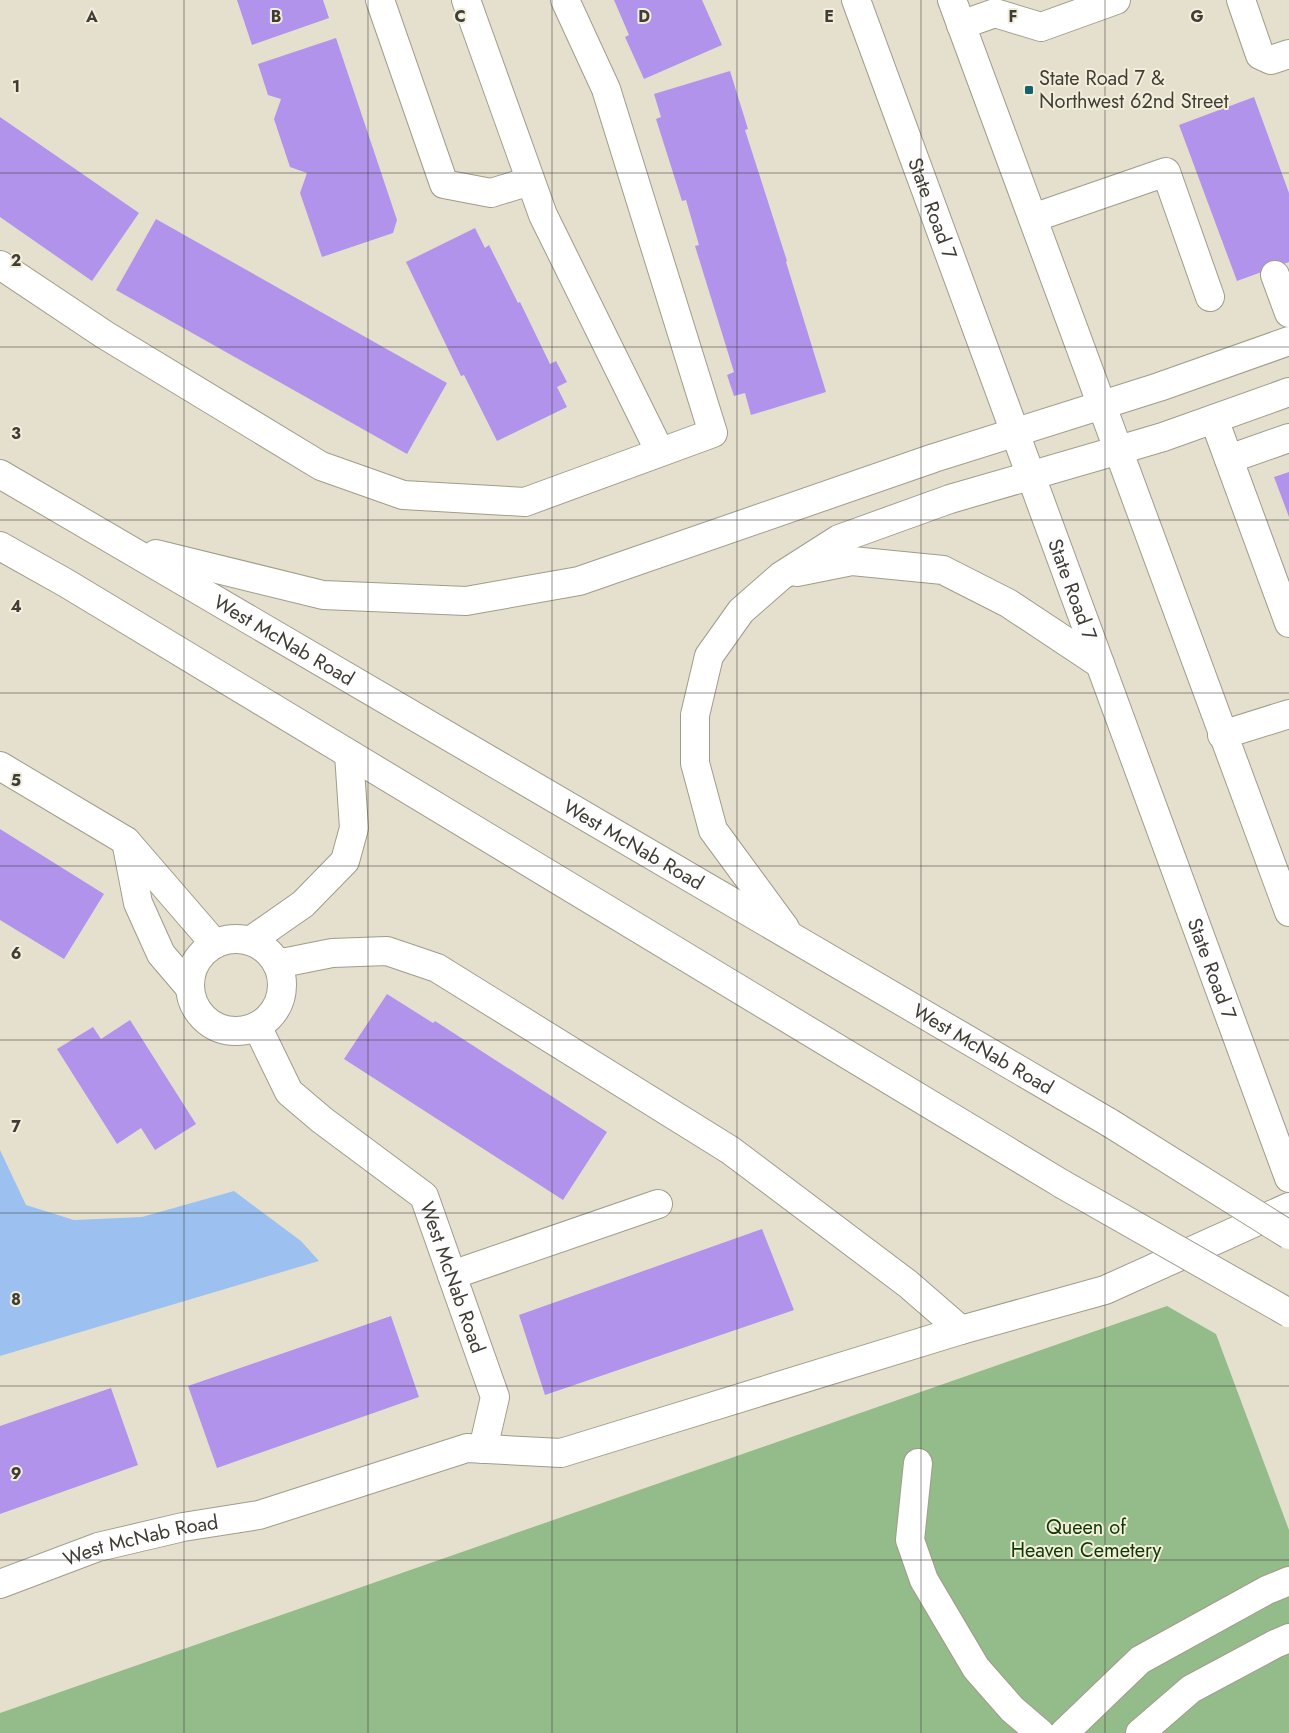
<svg xmlns="http://www.w3.org/2000/svg" width="1289" height="1733" viewBox="0 0 1289 1733" font-family="Jost,sans-serif">
	<rect width="100%" height="100%" fill="#e5e0ce"/>
	<!-- green -->
	<path fill="#94bc8a" d="M1167 1306 1216 1334 1289 1530V1733H0V1713Z"/>
	<!-- water -->
	<path fill="#9cc1f0" d="M0 1150 26 1205 74 1220 142 1217 234 1191 301 1241 319 1261 0 1356Z"/>
	<!-- building -->
	<path fill="#b193ec" d="M237 0H323L329 18 252 45Z
		M614 0H702L722 45 644 79 625 37 629 35Z
		M336 38 397 220 393 233 322 257 300 193 307 173 290 167 274 119 281 99 268 95 258 64Z
		M730 71 748 129 745 130 787 261 786 262 826 392 751 415 745 393 734 396 727 375 734 372 695 246 699 245 686 200 682 201 656 119 661 117 654 94Z
		M1254 97 1289 193V262L1237 281 1179 125Z
		M0 117 139 213 92 281 0 217Z
		M156 219 447 383 407 454 116 290Z
		M475 228 485 248 489 245 518 303 520 302 550 364 556 361 567 382 557 387 567 407 497 441 464 375 461 376 406 262Z
		M1289 472V517L1274 477Z
		M0 829 104 894 64 959 0 920Z
		M387 994 433 1023 435 1021 607 1132 563 1200 344 1059Z
		M130 1020 196 1124 155 1150 141 1128 117 1144 57 1049 93 1027 101 1039Z
		M762 1229 794 1310 545 1395 519 1315Z
		M391 1316 419 1397 217 1468 188 1386Z
		M111 1388 138 1465 0 1514V1426Z"/>
	<g fill="none" stroke-linecap="round" stroke-linejoin="round">
		<defs>
			<g id="minor">
				<path d="M380 0 444 184 491 193 530 181"/>
				<path d="M466 0 543 215 660 452"/>
				<path d="M1241 0 1260 55 1271 60 1289 54"/>
				<path d="M961 25 995 13 1041 27 1116 0"/>
				<path d="M1033 218 1166 172 1210 297"/>
				<path d="M0 265 105 335 321 466 403 495 525 502 713 433 606 89 565 0"/>
				<path d="M1275 275 1289 313"/>
				<path d="M1102 405 1159 387 1289 341"/>
				<path d="M1214 419 1289 623"/>
				<path d="M1119 450 1163 437 1289 392"/>
				<path d="M1229 459 1289 438"/>
				<path d="M1222 735 1289 714"/>
				<path d="M0 766 126 841 215 944"/>
				<path d="M126 841 138 903 161 954 190 988"/>
				<circle cx="236" cy="985" r="46"/>
				<path d="M250 941 303 904 345 861 354 828 349 754"/>
				<path d="M277 964 332 953 387 951 437 968 730 1150 908 1284 961 1330"/>
				<path id="s1" d="M257 1026 289 1092 322 1120 424 1196 495 1397 483 1449"/>
				<path d="M452 1275 658 1204"/>
				<path d="M918 1463 910 1540 924 1580 976 1668 1012 1709 1040 1733"/>
				<path id="s2" d="M0 1584 98 1547 183 1527 259 1515 467 1448 561 1453 961 1330 1105 1290 1289 1207"/>
				<path d="M1064 1733 1140 1660 1267 1590 1289 1581"/>
				<path d="M1140 1733 1191 1689 1275 1644 1289 1638"/>
			</g>
			<g id="major">
				<path id="s3" d="M856 0 1289 1178"/>
				<path d="M952 0 1289 912"/>
				<path id="s4" d="M0 474 1110 1123"/>
				<path d="M0 546 66 583 1062 1184"/>
				<path d="M156 554 323 595 466 601 579 581 934 458 1102 405"/>
				<path d="M797 572 852 561 943 570 1008 603 1100 664"/>
				<path d="M785 928 713 830 695 763V715L709 656 741 611 781 576 839 539 950 499 1119 450"/>
			</g>
		</defs>
		<!-- minor casing -->
		<use href="#minor" stroke="#a09c8a" stroke-width="30"/>
		<!-- major casing -->
		<use href="#major" stroke="#a09c8a" stroke-width="30"/>
		<!-- minor -->
		<use href="#minor" stroke="#fff" stroke-width="28"/>
		<!-- major -->
		<use href="#major" stroke="#fff" stroke-width="28"/>
		<defs>
			<path id="major-bridge" d="M1110 1123 1289 1235
				M1062 1184 1289 1313"/>
		</defs>
		<!-- major-bridge casing -->
		<use href="#major-bridge" stroke="#a09c8a" stroke-width="30" stroke-linecap="butt"/>
		<!-- major-bridge -->
		<use href="#major-bridge" stroke="#fff" stroke-width="28"/>
	</g>
	<!-- grid -->
	<path fill="none" stroke="#3f3d35" stroke-width="1" stroke-opacity="0.55" d="M184 0V1733M368 0V1733M552 0V1733M737 0V1733M921 0V1733M1105 0V1733M0 173H1289M0 347H1289M0 520H1289M0 693H1289M0 866H1289M0 1040H1289M0 1213H1289M0 1386H1289M0 1560H1289"/>
	<!-- markers -->
	<rect fill="#15626c" stroke="#f2eedb" stroke-width="2" x="1024" y="85" width="10" height="10" rx="2.5"/>
	<g text-anchor="middle" dominant-baseline="central" stroke-width="4" stroke-linejoin="round" paint-order="stroke">
		<!-- poi labels -->
		<g font-size="20" fill="#3f3d35" stroke="#f2eedb" text-anchor="start">
			<text x="1039" y="78">State Road 7 &amp;<tspan x="1039" dy="23">Northwest 62nd Street</tspan></text>
		</g>
		<!-- street labels -->
		<g font-size="20" fill="#3f3d35" stroke="#f2eedb">
			<text stroke="none"><textPath href="#s3" startOffset="222">State Road 7</textPath></text>
			<text stroke="none"><textPath href="#s3" startOffset="628">State Road 7</textPath></text>
			<text stroke="none"><textPath href="#s4" startOffset="329">West McNab Road</textPath></text>
			<text stroke="none"><textPath href="#s4" startOffset="734">West McNab Road</textPath></text>
			<text stroke="none"><textPath href="#s3" startOffset="1032">State Road 7</textPath></text>
			<text stroke="none"><textPath href="#s4" startOffset="1139">West McNab Road</textPath></text>
			<text stroke="none"><textPath href="#s1" startOffset="330">West McNab Road</textPath></text>
			<text stroke="none"><textPath href="#s2" startOffset="148">West McNab Road</textPath></text>
		</g>
		<!-- park labels -->
		<g font-size="20" fill="#0d3901" stroke="#f2eedb">
			<text x="1086" y="1527">Queen of<tspan x="1086" dy="23">Heaven Cemetery</tspan></text>
		</g>
	</g>
	<g font-size="16" text-anchor="middle" font-weight="bold" fill="#3f3d35" stroke="#f2eedb" stroke-width="4" stroke-linejoin="round" paint-order="stroke">
		<text x="92" y="22">A</text>
		<text x="276" y="22">B</text>
		<text x="460" y="22">C</text>
		<text x="644" y="22">D</text>
		<text x="829" y="22">E</text>
		<text x="1013" y="22">F</text>
		<text x="1197" y="22">G</text>
		<text x="16" y="92">1</text>
		<text x="16" y="266">2</text>
		<text x="16" y="439">3</text>
		<text x="16" y="612">4</text>
		<text x="16" y="786">5</text>
		<text x="16" y="959">6</text>
		<text x="16" y="1132">7</text>
		<text x="16" y="1305">8</text>
		<text x="16" y="1479">9</text>
	</g>
</svg>
